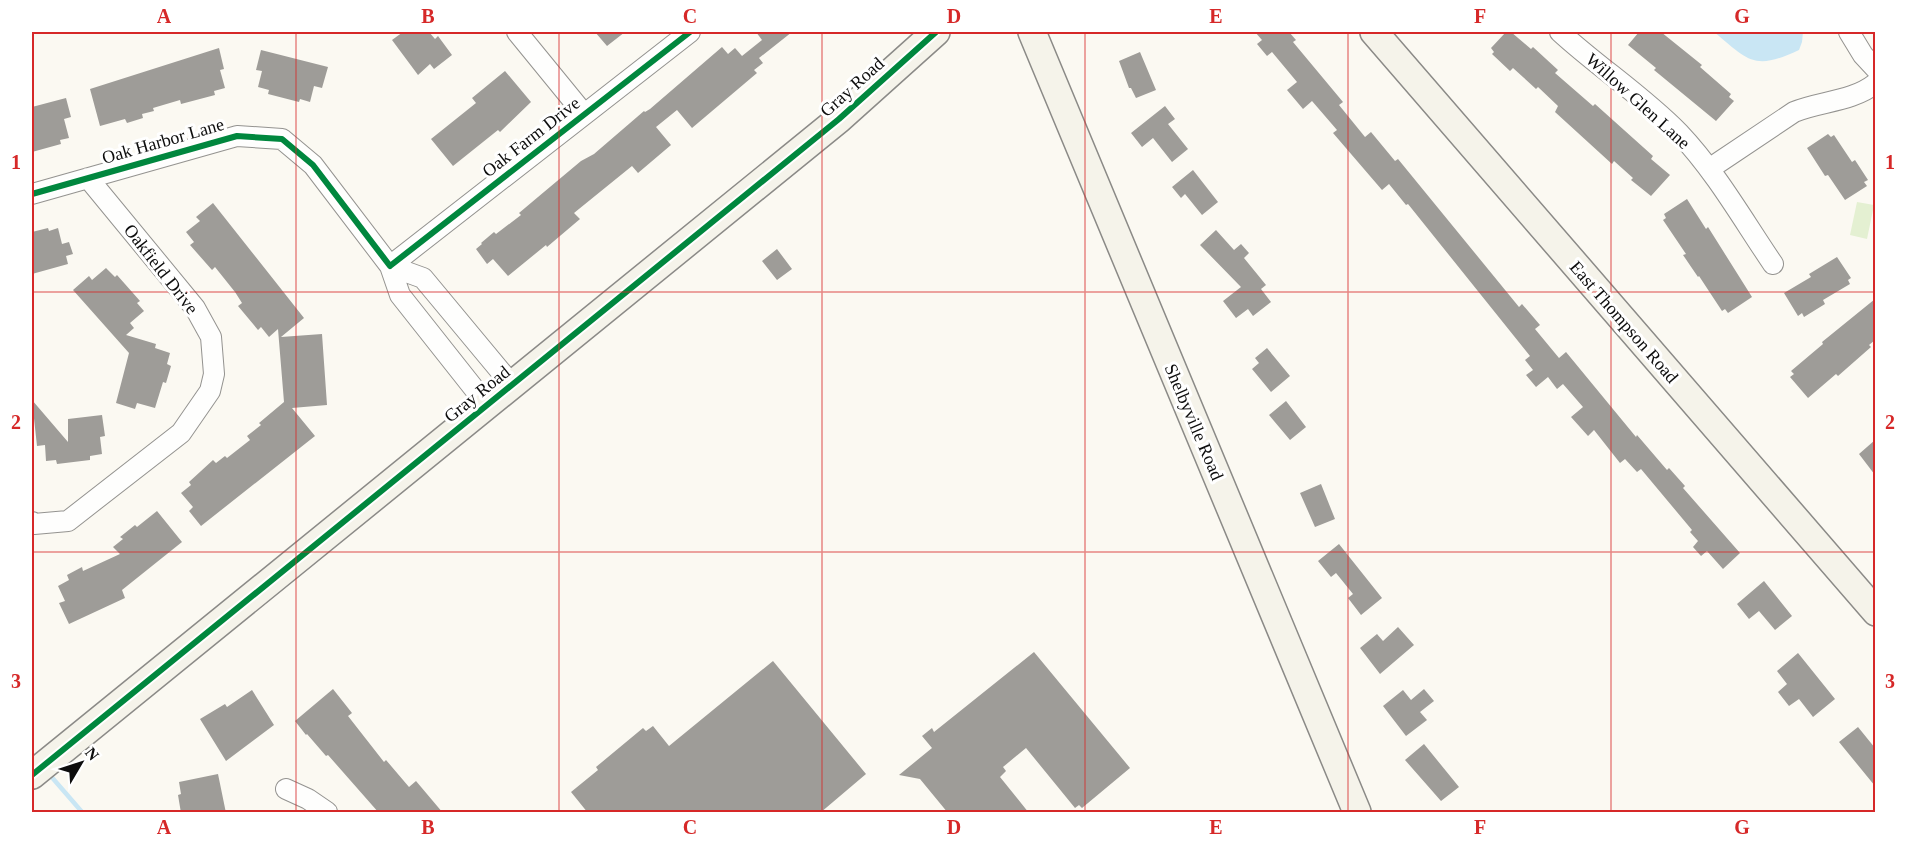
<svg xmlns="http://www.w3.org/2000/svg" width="1907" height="844" viewBox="0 0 1907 844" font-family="'Times New Roman',serif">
	<rect width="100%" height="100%" fill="#fbf9f2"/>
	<!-- green -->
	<path fill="#e4f0d2" d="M1857 202 1874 205 1867 239 1850 235Z"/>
	<!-- water -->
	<path fill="#c9e6f4" d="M1714 32H1803L1802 42 1799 50C1754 71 1749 61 1714 32Z"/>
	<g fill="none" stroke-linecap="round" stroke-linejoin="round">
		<!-- stream -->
		<path stroke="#c9e6f4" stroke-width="4.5" d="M49 774 82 812"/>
	</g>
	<!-- building -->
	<path fill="#9e9c98" d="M403 32H429L435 39 438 36 452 55 434 69 430 64 418 75 392 40Z
		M595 32H625L607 46Z
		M756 32H792L759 58 763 63 754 70 757 73 692 128 677 110 656 127 671 145 638 173 632 166 574 213 580 219 547 247 546 245 508 276 493 259 487 264 476 249 482 244 481 243 494 232 496 234 521 215 519 213 538 197 581 161 594 154 644 111 645 112 650 109 722 47 728 54 735 48 742 56 762 40Z
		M1255 32H1289L1296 40 1293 42 1343 102 1339 105 1365 137 1371 132 1395 161 1398 159 1519 307 1522 304 1540 325 1535 329 1559 358 1566 352 1636 437 1637 435 1667 470 1669 468 1685 486 1683 488 1740 553 1723 569 1707 551 1701 556 1693 547 1698 541 1690 532 1692 530 1641 469 1637 472 1625 459 1620 463 1594 430 1588 436 1571 417 1583 407 1563 384 1557 389 1548 377 1536 387 1526 375 1533 370 1525 360 1530 356 1408 204 1406 205 1389 184 1382 190 1333 133 1337 130 1312 101 1303 109 1287 90 1297 82 1272 52 1267 56 1257 44 1262 40Z
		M1506 32H1511L1531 49 1533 47 1558 70 1555 73 1593 106 1595 104 1653 156 1651 159 1670 175 1651 196 1631 180 1633 178 1614 161 1612 164 1555 112 1558 106 1538 87 1536 89 1513 68 1510 71 1492 54 1494 52 1491 48Z
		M1639 32H1661L1702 65 1700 67 1731 94 1729 97 1734 101 1716 121 1654 70 1656 68 1628 45Z
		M219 48 224 69 220 70 225 88 214 91 215 95 181 104 180 100 153 108 154 111 142 114 143 118 127 123 125 119 100 126 90 89Z
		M261 50 328 67 322 88 314 86 310 102 300 99 299 102 268 94 269 90 258 87 262 71 256 70Z
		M1140 52 1156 90 1136 98 1131 88H1129L1119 61Z
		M505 71 531 102 500 132 498 130 453 166 431 139 476 103 472 98Z
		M66 98 71 117 64 119 69 138 60 140 61 144 32 152V107Z
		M1165 106 1175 119 1168 124 1188 149 1172 162 1153 138 1142 147 1131 133Z
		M1828 134 1831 137 1834 135 1852 162 1855 160 1868 180 1864 182 1867 186 1845 200 1828 175 1825 176 1807 148Z
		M1193 170 1218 202 1202 215 1185 194 1181 198 1172 187Z
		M1687 199 1706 229 1708 227 1752 297 1728 313 1725 309 1722 311 1699 276 1698 277 1683 255 1686 254 1663 220 1666 218 1664 214Z
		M213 203 304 318 281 337 322 334 327 405 292 408 315 436 201 526 189 511 193 507 181 493 191 485 189 482 213 460 216 463 225 456 227 458 250 440 247 436 261 425 259 423 284 402 278 329 269 337 261 327 258 330 238 306 242 303 235 292 215 267 212 270 190 245 194 242 186 232 200 221 196 217Z
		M48 228 49 231 58 228 62 244 69 242 73 254 66 256 68 264 32 274V232Z
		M1216 230 1234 250 1241 244 1249 253 1244 258 1266 285 1261 289 1271 302 1253 316 1248 309 1236 318 1223 301 1241 287 1200 245Z
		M777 249 792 269 777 280 762 261Z
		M1837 257 1851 278 1848 280 1850 284 1823 300 1825 304 1804 317 1802 313 1798 316 1784 293 1811 277 1809 274Z
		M106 268 115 277 117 275 140 301 137 303 144 311 130 323 134 328 126 335 156 344 155 348 170 353 167 364 171 366 166 383 163 382 155 408 137 403 135 409 116 403 129 353 73 290 89 276 92 280Z
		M1875 299V340L1869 345 1871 347 1838 376 1836 374 1808 398 1790 377 1794 374 1791 371 1823 344 1822 342Z
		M1267 348 1290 376 1271 392 1252 369 1259 363 1255 358Z
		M32 400 68 442V419L102 415 105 436 100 437 102 454 90 456V460L57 464 56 460 46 461 45 445 37 446Z
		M1286 401 1306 427 1290 440 1269 415Z
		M1875 440V475L1859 454Z
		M1321 484 1335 519 1315 527 1300 493Z
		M157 511 182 542 122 590 125 598 69 624 59 603 65 601 58 586 69 580 67 575 82 567 83 571 120 554 113 547 123 539 120 537 135 525 137 527Z
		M1339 544 1382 598 1361 615 1348 598 1353 594 1336 573 1331 577 1318 561Z
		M1764 581 1792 616 1775 630 1759 611 1749 619 1737 604Z
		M1398 627 1414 645 1380 674 1360 648 1377 634 1383 641Z
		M1034 652 1130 768 1082 808 1079 805 1075 808 1026 748 1003 767 1006 771 1000 777 1029 813H948L920 779 899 775 932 748 922 736 932 728 934 732Z
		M1798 653 1835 699 1813 717 1799 699 1789 706 1778 692 1787 684 1777 671Z
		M773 661 866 774 820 813H588L571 792 598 770 596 767 643 728 646 731 653 726 669 746Z
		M333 689 352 713 348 716 384 762 386 760 409 787 416 781 443 813H379L328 755 326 756 307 734 306 735 295 721Z
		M1424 689 1434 701 1420 712 1427 720 1406 736 1383 706 1403 690 1411 700Z
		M252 690 274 725 226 761 200 719 225 704 227 707Z
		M1858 727 1875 748V786L1839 742Z
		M1424 744 1459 787 1441 801 1405 760Z
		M218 774 226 813H181L178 795 181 794 179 782Z"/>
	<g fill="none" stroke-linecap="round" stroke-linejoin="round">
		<defs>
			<path id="street" d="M517 32 584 114
				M1560 32C1598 67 1643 96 1679 133 1716 172 1743 220 1773 264
				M1849 32 1863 55 1876 69
				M1709 169 1794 112C1821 101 1852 102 1876 83
				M32 194 237 136 282 139 313 165 390 266 690 32
				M487 405 400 295 390 266 423 278 512 385
				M32 522 34 524 68 521 181 433 210 391 214 374 211 337 195 308 88 178
				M286 789 308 799 327 812"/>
			<path id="secondary" d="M1032 32 1357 812
				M1374 32 1876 612
				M32 775 839 119 936 32"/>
		</defs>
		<!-- street casing -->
		<use href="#street" stroke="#949390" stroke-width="22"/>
		<!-- secondary casing -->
		<use href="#secondary" stroke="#8b8a87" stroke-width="30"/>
		<!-- street -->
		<use href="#street" stroke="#fefefd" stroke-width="20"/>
		<!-- secondary -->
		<use href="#secondary" stroke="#f5f3ea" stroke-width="27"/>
		<defs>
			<path id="cycleway" d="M32 194 237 136 282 139 313 165 390 266 690 32
				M32 775 839 119 936 32"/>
		</defs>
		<!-- cycleway casing -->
		<use href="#cycleway" stroke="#fff" stroke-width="10"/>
		<!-- cycleway -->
		<use href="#cycleway" stroke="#00873e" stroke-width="6"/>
	</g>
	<!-- grid -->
	<path fill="none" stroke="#d62828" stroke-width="1.5" stroke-opacity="0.55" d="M296 32V812M559 32V812M822 32V812M1085 32V812M1348 32V812M1611 32V812M32 292H1876M32 552H1876"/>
	<g text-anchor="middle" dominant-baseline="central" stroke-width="6" stroke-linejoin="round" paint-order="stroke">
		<!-- street labels -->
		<g font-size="18" fill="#0d0d0d" stroke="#fff">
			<text transform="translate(852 87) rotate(-42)">Gray Road</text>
			<text transform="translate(1638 101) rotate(42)">Willow Glen Lane</text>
			<text transform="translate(531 137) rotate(-38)">Oak Farm Drive</text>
			<text transform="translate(163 141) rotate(-16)">Oak Harbor Lane</text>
			<text transform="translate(161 269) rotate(52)">Oakfield Drive</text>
			<text transform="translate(1624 322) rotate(49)">East Thompson Road</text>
			<text transform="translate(477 394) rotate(-39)">Gray Road</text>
			<text transform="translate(1194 422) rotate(67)">Shelbyville Road</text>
		</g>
	</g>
	<!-- border -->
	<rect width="1907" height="844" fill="none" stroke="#ffffff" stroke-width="66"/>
	<!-- north arrow -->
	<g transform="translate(81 763) rotate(51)" stroke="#ffffff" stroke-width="4.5" paint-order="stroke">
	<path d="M0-4.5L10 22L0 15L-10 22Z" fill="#0d0d0d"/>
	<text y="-9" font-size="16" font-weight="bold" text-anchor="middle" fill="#0d0d0d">N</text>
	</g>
	<rect x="33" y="33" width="1841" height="778" fill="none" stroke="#d62828" stroke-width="2"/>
	<g font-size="20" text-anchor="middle" font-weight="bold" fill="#d62828">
		<text x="164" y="23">A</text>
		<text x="428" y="23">B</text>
		<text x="690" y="23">C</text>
		<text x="954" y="23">D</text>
		<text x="1216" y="23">E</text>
		<text x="1480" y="23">F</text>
		<text x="1742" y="23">G</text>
		<text x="16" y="169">1</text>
		<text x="1890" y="169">1</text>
		<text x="16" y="429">2</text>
		<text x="1890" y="429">2</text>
		<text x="16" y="688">3</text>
		<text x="1890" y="688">3</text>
		<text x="164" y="834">A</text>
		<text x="428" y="834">B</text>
		<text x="690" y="834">C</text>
		<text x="954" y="834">D</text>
		<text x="1216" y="834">E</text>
		<text x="1480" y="834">F</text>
		<text x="1742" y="834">G</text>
	</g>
</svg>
